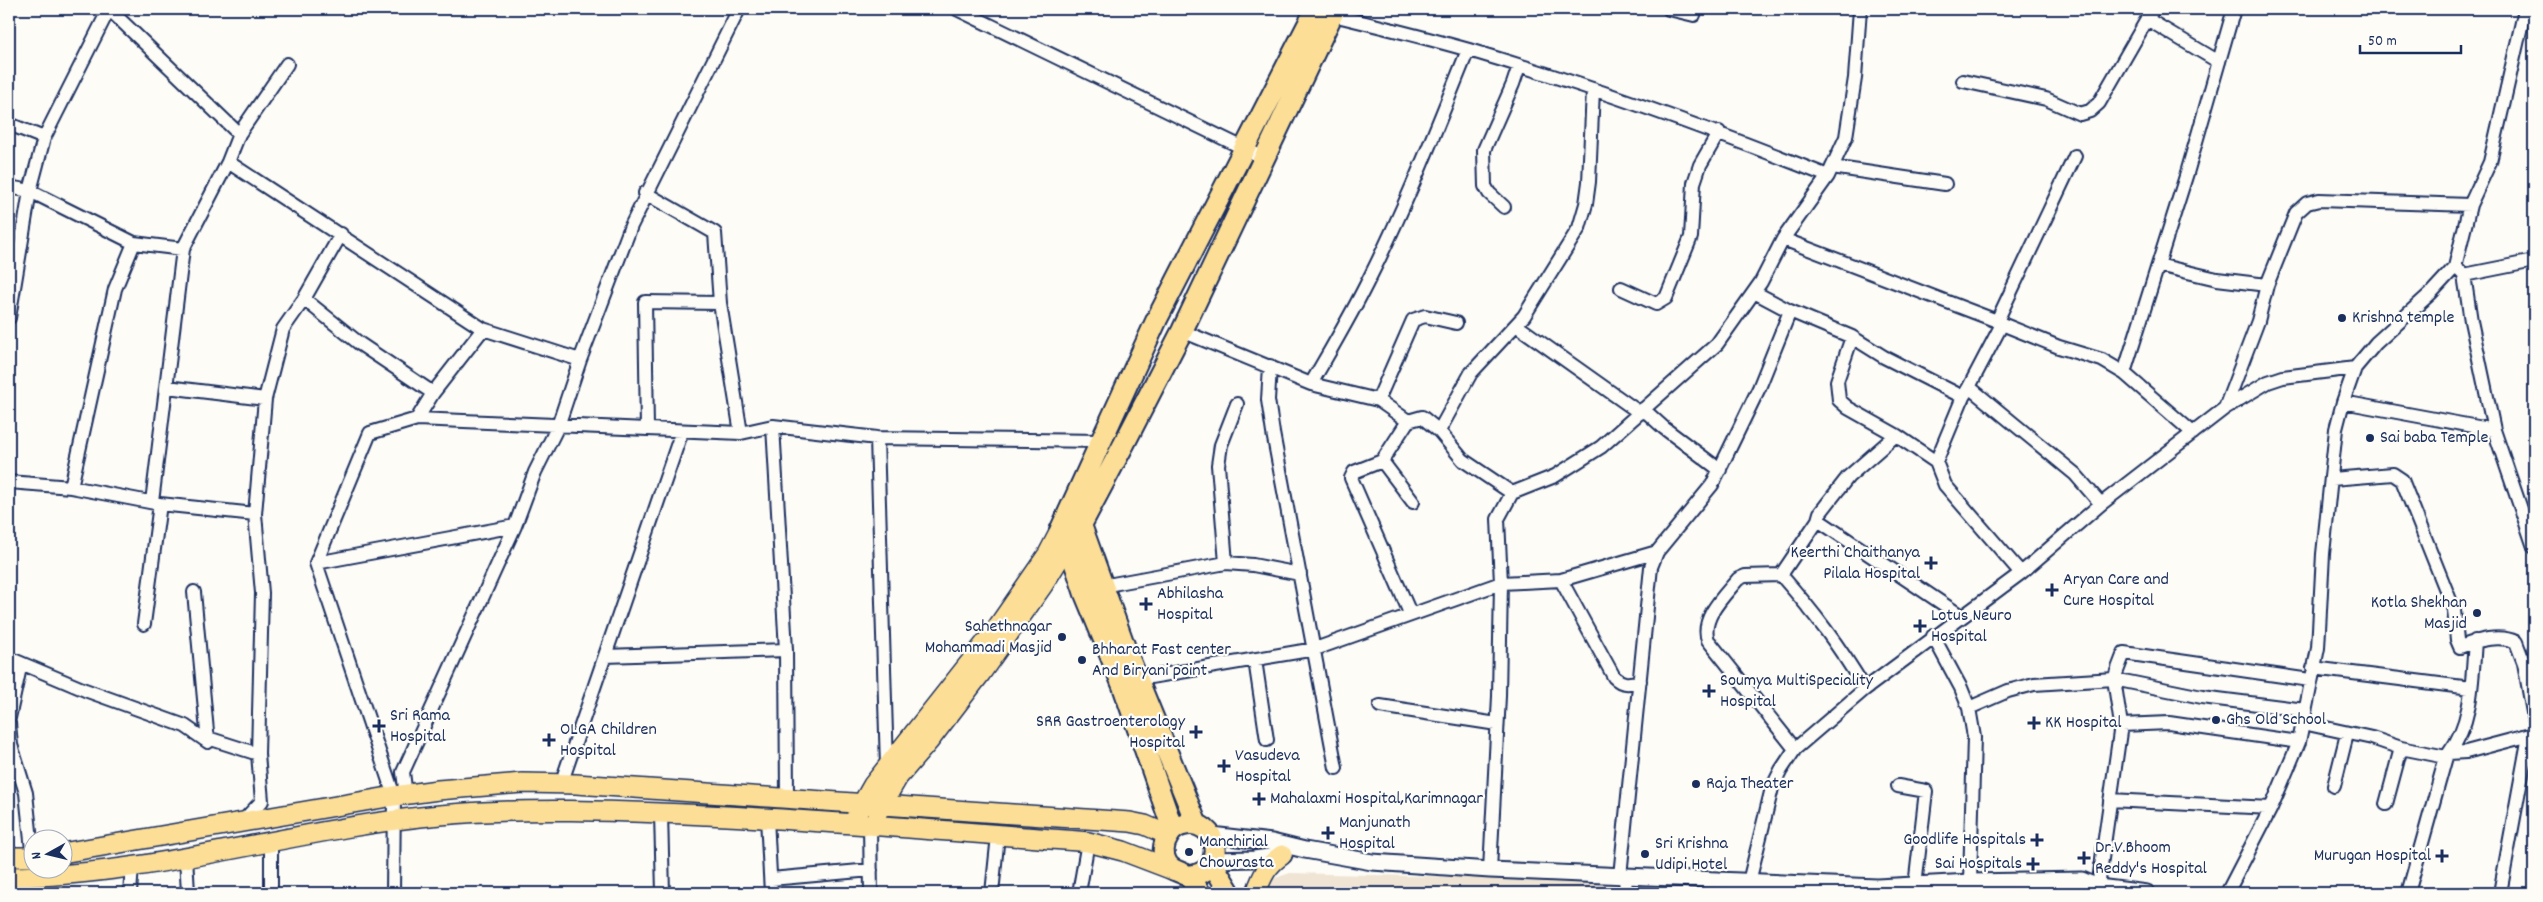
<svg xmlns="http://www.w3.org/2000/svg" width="2543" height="902" viewBox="0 0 2543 902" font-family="Dekko,sans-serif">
	<rect width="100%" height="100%" fill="#fdfcf7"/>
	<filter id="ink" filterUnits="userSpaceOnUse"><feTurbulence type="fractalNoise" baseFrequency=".02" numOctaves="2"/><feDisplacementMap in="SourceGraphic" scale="10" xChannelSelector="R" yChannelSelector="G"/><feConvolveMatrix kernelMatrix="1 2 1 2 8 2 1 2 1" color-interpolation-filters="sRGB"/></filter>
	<g filter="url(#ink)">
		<!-- built -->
		<path fill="#f0e5d4" d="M1290 873 1610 881 1617 893H1255L1267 881Z"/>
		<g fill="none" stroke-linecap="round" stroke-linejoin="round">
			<defs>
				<path id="minor" d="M109 9 44 138 30 191 134 243 183 249
					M109 9 239 134
					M957 9 1264 158
					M1669 9 1694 15
					M1333 15C1378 26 1424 37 1469 50 1591 86 1710 129 1828 176
					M2147 19 2219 62
					M1963 81 2046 99 2080 114 2090 111 2099 103 2153 9
					M9 124 44 138
					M228 162 483 329
					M1832 167 1945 184
					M9 187 30 191 9 318
					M645 193 715 233 720 303 741 433
					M1504 207 1489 193 1485 186 1484 150 1513 84 1519 66
					M1783 239 1997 321
					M2158 265 2217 279 2267 285
					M2459 270 2464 275 2534 261
					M2464 275 2471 321 2494 430 2534 547
					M1621 288 1656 304 1666 298 1691 237 1694 183 1700 165 1719 132
					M1754 292 1790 311 1852 337 1884 357 1963 397
					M304 299 360 344 433 393
					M2002 324 1997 321 2075 156
					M1516 325 1640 413
					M1182 331 1311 384C1331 349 1352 314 1370 277 1407 204 1437 126 1468 50
					M1852 337 1837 381 1839 400 1848 408 1896 435
					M1270 366 1268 400 1273 433 1336 768
					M2124 373 2187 173 2234 9
					M1311 384 1378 400 1408 421 1422 417 1439 431 1463 460 1512 493
					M167 387 265 399
					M1969 387 2002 324 2059 347 2102 360 2124 373 2193 433
					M1378 400 1413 320 1425 316 1456 323
					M2343 402 2494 430
					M2225 408 2268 382 2283 377 2355 368
					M1643 409 1664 428 1720 470
					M417 419 741 433 773 426 786 650 787 797
					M1408 421 1382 461 1354 472 1351 478 1410 613
					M773 426 877 438 1102 441
					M647 428 645 302 720 303
					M1439 431 1471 373 1524 316 1579 228 1586 204 1589 182 1593 89
					M877 438 887 766
					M1382 461 1413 502
					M1936 462 1945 485 2021 573
					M2332 479 2393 474 2402 480 2454 610 2457 640 2460 647C2478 640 2499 634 2516 642L2524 663 2534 718
					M9 482 71 487 160 504 255 514
					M71 487 115 289 134 243
					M152 502 183 249 228 162 239 134 287 64
					M1818 520 1961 616
					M316 563 515 526
					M1226 563 1218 465 1221 445 1237 404
					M1781 575 1745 576 1738 579C1725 595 1700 618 1708 640L1795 749
					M1561 580 1614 677C1622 685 1629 684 1640 681
					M1102 586 1226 563 1253 565 1300 574
					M194 592 208 742
					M144 624 160 504
					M1933 636 1961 688 1969 708 1974 737 1970 882
					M605 656 786 650
					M9 658 85 690 185 726 208 742 211 739 258 754
					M1255 660 1267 740
					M2313 668 2471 688
					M1139 679 1315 649 1501 583 1561 580 1657 552
					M1865 689C1838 644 1815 614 1781 575L1818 520 1820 513 1848 477 1896 435 1936 462 1963 397 1969 387 2075 474 2101 504
					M1380 706 1497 724
					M1969 708 2008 691 2034 684 2114 679 2202 697 2305 710
					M9 718 21 663
					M9 723 11 745 26 793 32 850
					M2303 723 2372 738 2401 748 2446 757 2449 753 2466 752 2534 734
					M2121 725 2169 723 2299 742
					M2449 753C2473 722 2472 678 2475 641
					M561 784 682 431
					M1898 786 1926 791 1915 886
					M2334 786 2347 734
					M406 796 403 772 515 526 535 472 558 426 580 360 631 226 739 9
					M2110 800 2271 808
					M2386 804 2401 748
					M661 813 663 893
					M767 818 771 893
					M242 822 262 801 258 754 262 593 255 514 265 399 283 329 304 299 341 234
					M870 826 871 893
					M186 857 188 893
					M1490 870 1499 696 1501 583 1498 519 1512 493 1555 476 1601 447 1717 344 1761 282 1783 239 1828 176 1846 137 1855 78 1860 9
					M1620 876 1651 567 1657 552 1712 485 1759 388 1790 311
					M1625 876 1626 893
					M771 879 871 870
					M1749 882 1772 788 1781 770 1795 749 1865 689 2021 573 2101 504 2225 408 2258 321 2267 285 2296 213 2307 203 2319 200 2470 205
					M2098 887 2121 725 2114 679 2124 653 2310 680
					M130 893 132 867
					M271 893V843
					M393 893 394 796 316 563 370 433 417 419 433 393 483 329 580 360
					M992 893 998 835
					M1079 893 1088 842
					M2227 893 2271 808 2299 742 2318 648 2323 554 2336 429 2343 402 2355 368 2376 343 2431 293 2455 267 2470 205 2490 162 2525 9
					M2408 893 2446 757
					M2500 893 2529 736"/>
				<path id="tertiary" d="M1211 835 1272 842 1305 850 1372 862 1490 870 1877 887 1970 882 2082 880 2098 887 2147 893
					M1213 860 1254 859 1284 855"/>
				<path id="primary" d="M857 813 873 785 994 632 1048 554 1060 531
					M877 813 898 777 929 741 981 673 1043 585 1064 551
					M62 853 394 796 438 790 522 783 576 784 1130 822 1145 825 1168 835
					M9 857H32
					M9 877C155 876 296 828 440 815 532 807 616 811 707 815 834 821 962 832 1088 842L1123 851 1173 870
					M1256 893C1262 876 1267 865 1282 855"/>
				<path id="trunk" d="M1076 518 1081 525 1128 656 1197 825
					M1068 543 1081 525 1124 444 1182 331 1335 9
					M1173 830 1123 686 1085 594 1068 543 1060 531 1157 319 1316 9
					M1212 863 1230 893
					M1188 876C1229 874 1219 816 1183 825 1176 827 1171 831 1168 837 1163 844 1162 855 1167 863 1172 872 1182 871 1189 877 1193 881 1197 888 1200 893"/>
			</defs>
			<!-- minor casing -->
			<use href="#minor" stroke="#1b2f5e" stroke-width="16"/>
			<!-- tertiary casing -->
			<use href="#tertiary" stroke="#1b2f5e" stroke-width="19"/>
			<!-- primary casing -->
			<use href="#primary" stroke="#1b2f5e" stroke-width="22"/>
			<!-- trunk casing -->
			<use href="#trunk" stroke="#1b2f5e" stroke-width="24"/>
			<!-- minor -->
			<use href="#minor" stroke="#fdfcf7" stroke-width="12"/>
			<!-- tertiary -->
			<use href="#tertiary" stroke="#fdfcf7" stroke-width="15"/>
			<!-- primary -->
			<use href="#primary" stroke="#fcde96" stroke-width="19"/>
			<!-- trunk -->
			<use href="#trunk" stroke="#fcde96" stroke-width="20"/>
		</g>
	</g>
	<!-- markers -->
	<g fill="#1b2f5e" stroke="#fdfcf7" stroke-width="2">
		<circle cx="2342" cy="318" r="5"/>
		<circle cx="2370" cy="438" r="5"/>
		<path d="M1928.5 555.5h5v5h5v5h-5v5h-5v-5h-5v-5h5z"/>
		<path d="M2049.5 582.5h5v5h5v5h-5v5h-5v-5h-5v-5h5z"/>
		<path d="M1143.5 596.5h5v5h5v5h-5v5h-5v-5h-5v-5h5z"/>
		<circle cx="2477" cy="613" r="5"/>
		<path d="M1917.5 618.5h5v5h5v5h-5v5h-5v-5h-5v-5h5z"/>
		<circle cx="1062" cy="637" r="5"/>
		<circle cx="1082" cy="660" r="5"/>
		<path d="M1706.5 683.5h5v5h5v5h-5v5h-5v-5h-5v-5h5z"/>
		<circle cx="2216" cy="720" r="5"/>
		<path d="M2031.5 715.5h5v5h5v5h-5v5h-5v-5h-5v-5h5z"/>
		<path d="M376.5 718.5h5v5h5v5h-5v5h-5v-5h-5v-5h5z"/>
		<path d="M1193.5 724.5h5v5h5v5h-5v5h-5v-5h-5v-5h5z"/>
		<path d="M546.5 732.5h5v5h5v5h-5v5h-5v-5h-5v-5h5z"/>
		<path d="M1221.5 758.5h5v5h5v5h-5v5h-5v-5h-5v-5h5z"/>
		<circle cx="1696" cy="784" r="5"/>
		<path d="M1256.5 791.5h5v5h5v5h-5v5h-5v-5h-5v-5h5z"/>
		<path d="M1325.5 825.5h5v5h5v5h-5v5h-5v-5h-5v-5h5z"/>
		<path d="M2034.5 832.5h5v5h5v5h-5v5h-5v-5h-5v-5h5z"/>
		<circle cx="1189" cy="852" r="5"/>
		<circle cx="1645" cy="854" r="5"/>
		<path d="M2439.5 848.5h5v5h5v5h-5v5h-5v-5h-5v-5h5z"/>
		<path d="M2081.5 850.5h5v5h5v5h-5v5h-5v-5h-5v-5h5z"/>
		<path d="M2030.5 856.5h5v5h5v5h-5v5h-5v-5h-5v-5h5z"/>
	</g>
	<g text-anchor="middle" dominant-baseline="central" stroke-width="4.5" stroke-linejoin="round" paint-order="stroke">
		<!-- poi labels -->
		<g font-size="18" fill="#1b2f5e" stroke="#fdfcf7" text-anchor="start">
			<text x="2352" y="318">Krishna temple</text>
			<text x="2380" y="438">Sai baba Temple</text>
			<text x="1920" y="553" text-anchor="end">Keerthi Chaithanya<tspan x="1920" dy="21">Pilala Hospital</tspan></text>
			<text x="2063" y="580">Aryan Care and<tspan x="2063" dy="21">Cure Hospital</tspan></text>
			<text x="1157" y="594">Abhilasha<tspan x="1157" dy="21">Hospital</tspan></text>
			<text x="2467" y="603" text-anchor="end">Kotla Shekhan<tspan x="2467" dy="21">Masjid</tspan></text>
			<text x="1931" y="616">Lotus Neuro<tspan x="1931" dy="21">Hospital</tspan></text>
			<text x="1052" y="627" text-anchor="end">Sahethnagar<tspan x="1052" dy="21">Mohammadi Masjid</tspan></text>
			<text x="1092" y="650">Bhharat Fast center<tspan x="1092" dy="21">And Biryani point</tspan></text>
			<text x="1720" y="681">Soumya MultiSpeciality<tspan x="1720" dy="21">Hospital</tspan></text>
			<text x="390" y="716">Sri Rama<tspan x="390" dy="21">Hospital</tspan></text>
			<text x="2226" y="720">Ghs Old School</text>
			<text x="1185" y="722" text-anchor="end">SRR Gastroenterology<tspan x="1185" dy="21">Hospital</tspan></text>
			<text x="2045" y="723">KK Hospital</text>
			<text x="560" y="730">OLGA Children<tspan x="560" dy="21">Hospital</tspan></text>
			<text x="1235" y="756">Vasudeva<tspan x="1235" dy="21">Hospital</tspan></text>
			<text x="1706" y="784">Raja Theater</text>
			<text x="1270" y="799">Mahalaxmi Hospital,Karimnagar</text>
			<text x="1339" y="823">Manjunath<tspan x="1339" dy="21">Hospital</tspan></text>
			<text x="2026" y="840" text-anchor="end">Goodlife Hospitals</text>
			<text x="1199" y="842">Manchirial<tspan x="1199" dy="21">Chowrasta</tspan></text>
			<text x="1655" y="844">Sri Krishna<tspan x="1655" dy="21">Udipi Hotel</tspan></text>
			<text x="2095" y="848">Dr.V.Bhoom<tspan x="2095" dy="21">Reddy's Hospital</tspan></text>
			<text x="2431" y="856" text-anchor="end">Murugan Hospital</text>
			<text x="2022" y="864" text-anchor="end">Sai Hospitals</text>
		</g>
	</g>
	<!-- margin -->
	<rect width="2543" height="902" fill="none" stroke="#fdfcf7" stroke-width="30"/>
	<rect x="15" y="15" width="2513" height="872" fill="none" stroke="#1b2f5e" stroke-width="2" filter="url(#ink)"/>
	<!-- north arrow -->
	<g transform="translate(48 854) rotate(262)"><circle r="24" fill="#fdfcf7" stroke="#a3aaba"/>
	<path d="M0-4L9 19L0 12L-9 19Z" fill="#1b2f5e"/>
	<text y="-8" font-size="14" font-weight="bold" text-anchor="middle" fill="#1b2f5e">N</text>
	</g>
	<!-- scale -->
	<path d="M2360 45v8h101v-8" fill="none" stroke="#1b2f5e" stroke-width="2.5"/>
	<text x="2368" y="45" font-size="15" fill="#1b2f5e" stroke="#fdfcf7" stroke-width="4" paint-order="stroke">50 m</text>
</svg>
